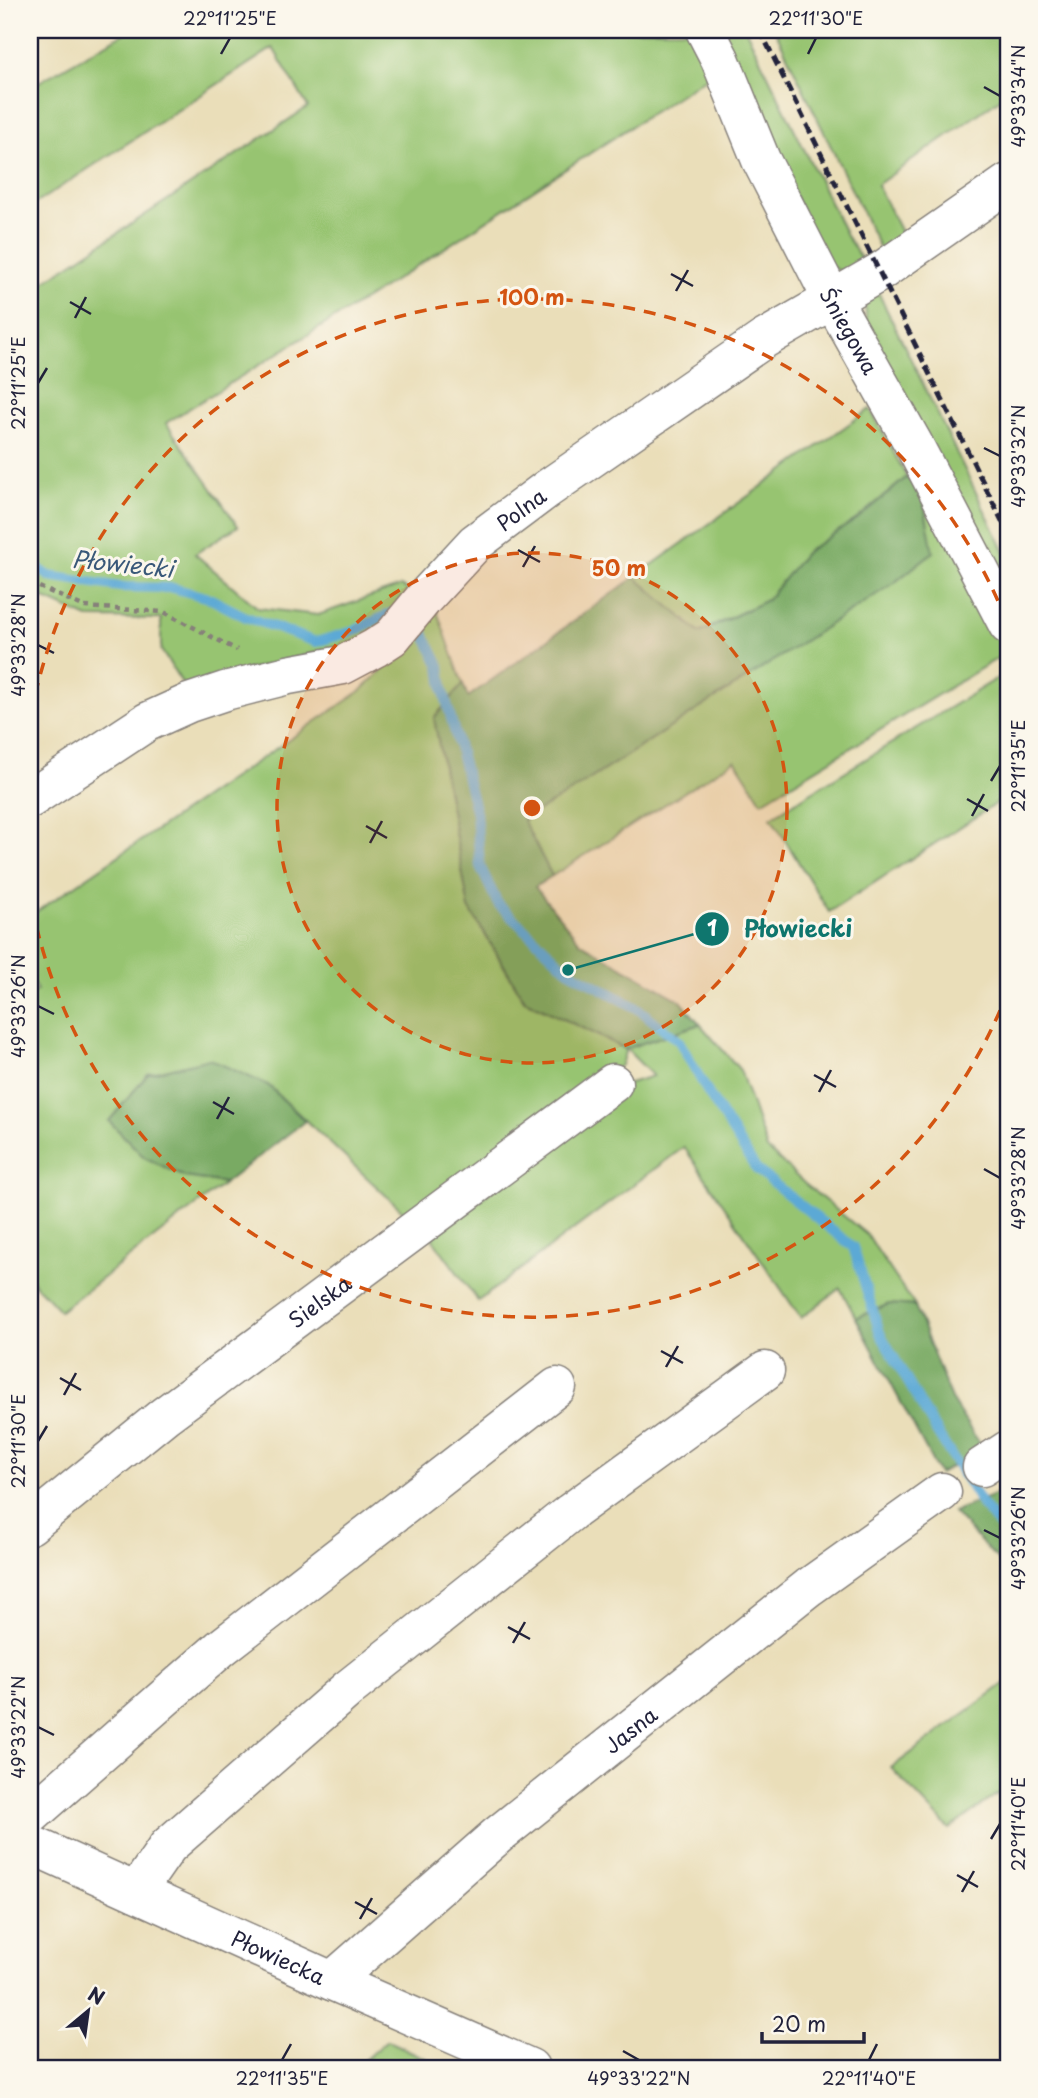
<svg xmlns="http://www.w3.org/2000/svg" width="1038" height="2098" viewBox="0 0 1038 2098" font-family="'Playpen Sans',sans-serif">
	<rect width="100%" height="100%" fill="#fbf7ec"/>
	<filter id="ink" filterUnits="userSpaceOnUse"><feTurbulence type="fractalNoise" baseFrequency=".0143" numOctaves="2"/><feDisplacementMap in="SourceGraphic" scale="14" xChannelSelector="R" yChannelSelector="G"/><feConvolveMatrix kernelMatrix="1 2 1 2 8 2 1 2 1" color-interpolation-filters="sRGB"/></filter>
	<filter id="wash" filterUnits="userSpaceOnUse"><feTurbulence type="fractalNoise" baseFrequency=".00686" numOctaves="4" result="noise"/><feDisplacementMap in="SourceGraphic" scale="28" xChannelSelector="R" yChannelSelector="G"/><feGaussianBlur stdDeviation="1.57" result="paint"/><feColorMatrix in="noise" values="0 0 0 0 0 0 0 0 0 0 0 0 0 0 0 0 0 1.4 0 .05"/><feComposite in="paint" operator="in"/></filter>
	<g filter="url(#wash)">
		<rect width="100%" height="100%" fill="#eadeb9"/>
		<!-- green -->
		<path fill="#97c471" stroke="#5c7356" stroke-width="2" d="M130 30H688L710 75 377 292 166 423 238 526 195 554 258 608 318 615 401 586 412 593 374 638 184 686 161 650V619L88 618 30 592V291L308 107 273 48 30 207V87Z
			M720 30H746L847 237 864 263 847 274 826 265Z
			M775 30H1008V93L877 185 902 234 880 249Z
			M878 292 1008 558V595L867 332 865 304Z
			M870 409 907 477 857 519 806 552 767 600 699 633 635 577Z
			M922 494 939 516 1004 645 998 658 762 802 735 760 552 876 522 820 570 792 894 583 932 552Z
			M437 611 463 684 434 718 469 908 524 1000 625 1049 700 1024 740 1070 767 1149 805 1184 867 1235 915 1306 889 1304 856 1318 840 1288 801 1318 684 1147 478 1301 432 1238 626 1084 653 1076 626 1049 621 1065 410 1218 268 1085 148 1074 109 1121 144 1157 185 1177 225 1183 60 1311 30 1279V995L37 990 30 979V916L362 690 387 666Z
			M1008 674V796L829 912 771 817 1003 675Z
			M1008 1681V1786L949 1829 891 1768Z
			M387 2040 446 2068H355Z"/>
		<!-- forest -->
		<path fill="#79aa63" stroke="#4e664f" stroke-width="2" d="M907 477 922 494 933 552 894 583 570 792 523 820 552 876 535 887 580 942 681 1001 700 1024 625 1049 525 1000 469 908 434 718 463 684 468 697 635 577 700 633 767 600 806 552 857 519Z
			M209 1059 268 1085 305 1121 225 1183 185 1177 144 1157 109 1121 148 1074Z
			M889 1304 915 1306 951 1399 983 1449 939 1474 856 1318Z
			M1008 1489V1571L953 1512Z"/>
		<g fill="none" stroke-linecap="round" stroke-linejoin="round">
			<!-- stream -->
			<path stroke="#5ca9d5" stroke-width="10" d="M30 562 49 576 120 587 173 588 209 598 246 617 316 642 354 631 391 613 397 616
				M411 623 421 627 440 666 443 688 476 813 480 866 498 904 568 970 637 1008 679 1041 710 1096 756 1169 853 1247 880 1333 936 1431 982 1505 1008 1536"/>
		</g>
	</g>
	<g filter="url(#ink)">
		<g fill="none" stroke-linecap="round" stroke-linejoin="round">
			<defs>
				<g id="minor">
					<path id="s1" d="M705 30 720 59 761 160 832 299 913 443 1008 625"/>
					<path id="s2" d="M30 799 147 722 189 703 225 691 288 675 343 665 375 648 392 637 425 597 475 543 547 489 764 339 880 272 1008 183"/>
					<path d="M982 1467 1008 1450"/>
					<path id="s3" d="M30 1525 164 1416 613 1083"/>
					<path d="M30 1816 221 1648 557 1387"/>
					<path id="s4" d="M30 1844 332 1981 530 2068"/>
					<path d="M136 1892 168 1846 348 1689 571 1512 765 1371"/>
					<path id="s5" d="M332 1981 498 1835 613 1743 809 1587 942 1492"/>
				</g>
			</defs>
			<!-- minor casing -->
			<use href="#minor" stroke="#86807a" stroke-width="41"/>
			<!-- path -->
			<path stroke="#86807a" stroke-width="4.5" stroke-dasharray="5 5" stroke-linecap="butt" d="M30 583 85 607 164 612 237 650"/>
			<!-- minor -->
			<use href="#minor" stroke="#fff" stroke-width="38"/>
			<!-- rail -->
			<path stroke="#22223b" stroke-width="5" stroke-dasharray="10 5" stroke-linecap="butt" d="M760 30 1008 533"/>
		</g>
	</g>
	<!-- ticks -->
	<path fill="none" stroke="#22223b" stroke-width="2.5" d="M221 54 230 38M808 54 816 38M984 87 1000 96M671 274 693 286M676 291 688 270M70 302 91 314M75 318 86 297M38 383 47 368M984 448 1000 456M518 550 540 562M523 567 535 546M38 645 54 653M991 781 1000 766M967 799 988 811M972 816 984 794M366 826 387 838M370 843 382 821M38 1006 54 1014M814 1075 836 1087M819 1092 831 1070M213 1102 234 1114M217 1119 229 1097M984 1169 1000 1178M661 1351 683 1363M666 1367 678 1346M60 1378 81 1390M64 1395 76 1373M38 1441 47 1426M984 1530 1000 1538M508 1627 530 1639M513 1643 525 1622M38 1727 54 1735M991 1839 1000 1824M957 1875 978 1887M962 1892 974 1871M355 1902 377 1914M360 1919 372 1898M623 2051 639 2060M282 2060 291 2044M869 2060 877 2044"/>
	<!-- distance rings -->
	<circle cx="532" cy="808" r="255" fill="#d45411" fill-opacity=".12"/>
	<g fill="none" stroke="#d45411" stroke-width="3.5" stroke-dasharray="12 9">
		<circle cx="532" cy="808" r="255"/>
		<path d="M1008 991A510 510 0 0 1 31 901M31 715A510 510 0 0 1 1008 625"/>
	</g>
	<g text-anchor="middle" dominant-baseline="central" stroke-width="6" stroke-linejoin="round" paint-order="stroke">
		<!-- street labels -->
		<g font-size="21" fill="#22223b" stroke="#fbf7ec">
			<text stroke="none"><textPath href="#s1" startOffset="334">Śniegowa</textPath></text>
			<text stroke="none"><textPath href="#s2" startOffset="584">Polna</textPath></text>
			<text stroke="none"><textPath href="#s3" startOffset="366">Sielska</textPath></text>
			<text stroke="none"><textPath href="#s5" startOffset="390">Jasna</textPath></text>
			<text stroke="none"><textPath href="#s4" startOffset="273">Płowiecka</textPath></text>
		</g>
		<!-- water labels -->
		<g font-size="23" font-style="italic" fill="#395879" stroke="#fbf7ec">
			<text transform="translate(123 563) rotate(6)">Płowiecki</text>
		</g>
	</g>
	<circle cx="532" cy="808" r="10" fill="#d45411" stroke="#fbf7ec" stroke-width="3.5"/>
	<g font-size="21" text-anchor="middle" font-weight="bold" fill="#d45411" stroke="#fbf7ec" stroke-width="6" stroke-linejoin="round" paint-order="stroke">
		<text x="532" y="305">100 m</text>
		<text x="619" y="576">50 m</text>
	</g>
	<!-- callouts -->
	<path fill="none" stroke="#0f766e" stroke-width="2.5" d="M568 970L712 929"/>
	<g fill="#0f766e" stroke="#fbf7ec" stroke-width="2.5">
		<circle cx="568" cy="970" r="7"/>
		<circle cx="712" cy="929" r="18"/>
	</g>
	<g font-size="21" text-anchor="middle" font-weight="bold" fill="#fff">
		<text x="712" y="936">1</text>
	</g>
	<g font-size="23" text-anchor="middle" font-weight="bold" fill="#0f766e" stroke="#fbf7ec" stroke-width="6" stroke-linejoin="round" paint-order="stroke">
		<text x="798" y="937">Płowiecki</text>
	</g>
	<!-- margin -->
	<rect width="1038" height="2098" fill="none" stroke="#fbf7ec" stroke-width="77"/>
	<!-- north arrow -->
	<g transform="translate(88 2011) rotate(29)" stroke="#fbf7ec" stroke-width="5" paint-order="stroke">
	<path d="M0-5L12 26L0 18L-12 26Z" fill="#22223b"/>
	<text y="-10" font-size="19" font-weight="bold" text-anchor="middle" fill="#22223b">N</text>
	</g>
	<!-- scale -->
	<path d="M762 2032v10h102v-10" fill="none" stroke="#22223b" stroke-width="3.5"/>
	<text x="772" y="2032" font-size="21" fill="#22223b" stroke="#fbf7ec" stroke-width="5" paint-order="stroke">20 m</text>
	<rect x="38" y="38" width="962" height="2022" fill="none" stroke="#22223b" stroke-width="2.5"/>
	<g font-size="18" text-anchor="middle" fill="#22223b">
		<text x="230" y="25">22°11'25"E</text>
		<text x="816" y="25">22°11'30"E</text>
		<text transform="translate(1019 96) rotate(-90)" y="6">49°33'34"N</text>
		<text transform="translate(19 383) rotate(-90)" y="6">22°11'25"E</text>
		<text transform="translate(1019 456) rotate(-90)" y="6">49°33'32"N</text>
		<text transform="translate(19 645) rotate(-90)" y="6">49°33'28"N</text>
		<text transform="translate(1019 766) rotate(-90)" y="6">22°11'35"E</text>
		<text transform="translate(19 1006) rotate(-90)" y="6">49°33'26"N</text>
		<text transform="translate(1019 1178) rotate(-90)" y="6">49°33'28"N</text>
		<text transform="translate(19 1441) rotate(-90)" y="6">22°11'30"E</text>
		<text transform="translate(1019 1538) rotate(-90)" y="6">49°33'26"N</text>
		<text transform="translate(19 1727) rotate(-90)" y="6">49°33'22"N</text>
		<text transform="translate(1019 1824) rotate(-90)" y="6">22°11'40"E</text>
		<text x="282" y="2085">22°11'35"E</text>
		<text x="639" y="2085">49°33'22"N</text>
		<text x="869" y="2085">22°11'40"E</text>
	</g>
</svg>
